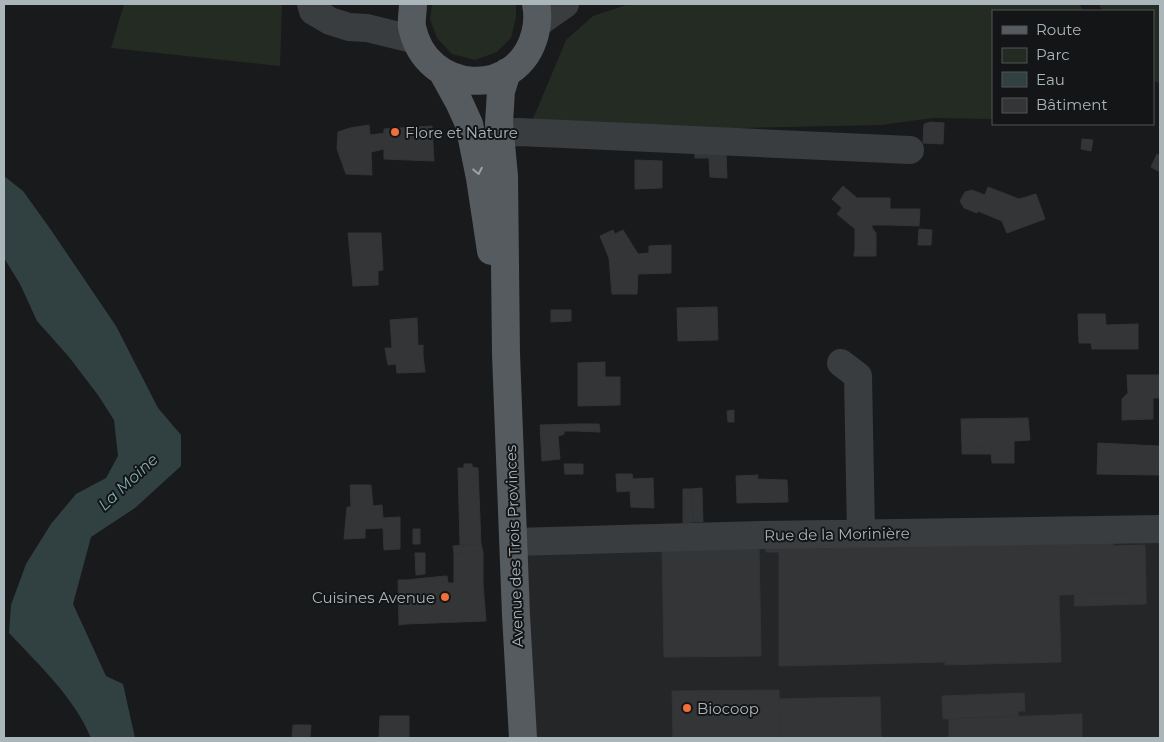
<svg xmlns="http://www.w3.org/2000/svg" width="1164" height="742" viewBox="0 0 1164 742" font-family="Montserrat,sans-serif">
	<rect width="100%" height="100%" fill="#191a1b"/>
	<!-- built -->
	<path fill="#252628" d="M508 531 1160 537V738H517Z"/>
	<!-- green -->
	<path fill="#242b23" d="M124 4H282L280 66 111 48Z
		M432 4H516V17L511 38 497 52 475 60 452 54 437 38 430 19Z
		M629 4H1079L1084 11H993V119L933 118 881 125 637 130 533 119 566 40 593 16Z
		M1098 4H1160V83L1153 81V11H1103Z"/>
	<!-- water -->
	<path fill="#314041" d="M4 176 23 191 51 230 116 326 158 408 181 435V466L135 508 91 537 73 604 106 676 123 684 135 738H91C74 697 39 665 9 633L11 605 26 564 51 524 76 494 106 478 118 456 114 420 98 395 69 357 37 321 20 284 4 258Z"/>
	<!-- building -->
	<path fill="#343537" stroke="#333437" d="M931 122 944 123 943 144 923 143 924 124Z
		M369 125 370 135 385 133 384 149 371 152 372 175 346 174 337 149 338 132 350 128Z
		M432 126 434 161 384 159V129Z
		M1082 139 1093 140 1091 151 1081 149Z
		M694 146 726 153 727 178 710 177 709 158H695Z
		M1157 154 1160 156V172L1151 167Z
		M635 160 662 161V188L635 189Z
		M843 186 857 198 859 201 860 204H866V198H890V225H872V228L876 233V249H855V229L837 214 842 208 832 199Z
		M988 187 1019 199 1036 194 1045 219 1007 233 1002 221 978 211 977 213 964 208 960 201 965 192 972 190 985 195Z
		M857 198H866V204H860L859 201Z
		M890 209H920L919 226 890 225Z
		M919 229 932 230 931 245H918Z
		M613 230 615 234 623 230 638 254 649 253V246L671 245V273L638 274 637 294H612L609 258 600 236Z
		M348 233H381L383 270 378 271V285L353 286Z
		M855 249H876V256H854Z
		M717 307 718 340 678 341 677 308Z
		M551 310H571V321L551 322Z
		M1078 314H1105L1106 325 1138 324V349H1092L1091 343H1079Z
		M417 318 418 345 416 346 417 355 423 356 425 372 397 373 396 364 388 365 385 348H392L390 320Z
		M423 345V356L417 355 416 346Z
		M605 362V377H620V405L578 406V363Z
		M1127 375H1160V398H1153V419L1122 420V399L1128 393Z
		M734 410V422H728L727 411Z
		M1028 418 1030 440 1014 441V463H992L991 454V446L962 448 961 419Z
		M577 424 576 431H564V434L562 435 558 436 560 459 542 461 540 425Z
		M577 424H599L600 432 576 431Z
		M1098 443 1160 446 1159 475 1097 474Z
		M991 446V454H962V448Z
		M464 464H472V467L478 468 481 544 460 545 458 468H464Z
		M564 464H583V474H565Z
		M616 474H632L633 479 653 478 654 508 631 507 630 491 617 492Z
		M758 475 757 479 787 480 788 502 737 503 736 476Z
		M350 485H371L373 506 382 505 383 518 400 517V549L384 550 383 528 365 529V538L344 539 347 507H351Z
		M702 488 703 522H693L692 489Z
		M683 489H692L693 522 683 523Z
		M413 529H420V544H413Z
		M1113 537V546L1145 545 1146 592 1059 595 1061 662 945 665V662L779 666V545Z
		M481 544 483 552 454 553 453 546Z
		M759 544 761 656 664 657 662 546Z
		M765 545H779V552H766Z
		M483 552V584L454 588V553Z
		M415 553H425V574L416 575Z
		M445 576H447L448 583H454V588L483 584 486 621 406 624V580Z
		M398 580H406V624L399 625Z
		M1146 592V604L1074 606 1075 594Z
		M779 690 780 738H673L672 691Z
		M1024 693 1025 711H1018V716L943 719 942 696Z
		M880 697 881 738H780L779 718 819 717V698Z
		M819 698V717L779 718V699Z
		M1082 714V738H949V719Z
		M380 716H409V738H379Z
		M293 725H311L310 737H292Z"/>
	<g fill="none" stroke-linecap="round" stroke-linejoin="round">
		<!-- minor -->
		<path stroke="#3a3d40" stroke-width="28" d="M311 4 313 11 330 21 349 27 367 28 416 40
			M538 23 565 4
			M500 133 518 132 564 134 910 150
			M841 363 858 376 861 533
			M514 542 762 535 1160 529"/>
		<!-- major -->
		<path stroke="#565b5f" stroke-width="28" d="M413 4C413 11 411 20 412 27 426 95 518 100 535 34 538 23 538 14 536 4
			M507 72 501 91 499 123 504 176 506 354 516 615 523 738
			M443 73 459 102 469 124 480 178 491 251"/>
	</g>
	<!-- one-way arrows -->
	<defs><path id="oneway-chevron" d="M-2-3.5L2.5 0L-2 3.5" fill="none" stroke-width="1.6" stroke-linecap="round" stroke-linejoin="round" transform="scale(1.25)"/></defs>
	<use stroke="#9aa4a9" href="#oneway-chevron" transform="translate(478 171) rotate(79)"/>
	<!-- markers -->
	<g fill="#f26f3a" stroke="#141516" stroke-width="2">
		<circle cx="395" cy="132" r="5"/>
		<circle cx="445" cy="597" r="5"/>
		<circle cx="687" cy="708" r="5"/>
	</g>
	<g text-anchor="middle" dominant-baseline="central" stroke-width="4" stroke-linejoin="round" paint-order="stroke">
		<!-- poi labels -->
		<g font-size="15" fill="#abb6bb" stroke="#141516" text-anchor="start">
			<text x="405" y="132">Flore et Nature</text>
			<text x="435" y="597" text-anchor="end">Cuisines Avenue</text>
			<text x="697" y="708">Biocoop</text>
		</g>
		<!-- street labels -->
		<g font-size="15" fill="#abb6bb" stroke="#141516">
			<text transform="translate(837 534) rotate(-1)">Rue de la Morinière</text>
			<text transform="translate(514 546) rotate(-92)">Avenue des Trois Provinces</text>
		</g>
		<!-- water labels -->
		<g font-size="16" font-style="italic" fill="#83b0b5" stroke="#141516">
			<text transform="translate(128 482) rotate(-43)">La Moine</text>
		</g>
	</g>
	<!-- border -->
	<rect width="1164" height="742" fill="none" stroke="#abb6bb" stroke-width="10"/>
	<!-- legend -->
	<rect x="992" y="10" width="162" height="115" fill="#141516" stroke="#505558"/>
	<rect x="1002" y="26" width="25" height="8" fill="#565b5f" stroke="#505558"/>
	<text x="1036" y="35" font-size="15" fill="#abb6bb">Route</text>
	<rect x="1002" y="48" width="25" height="15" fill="#242b23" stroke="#505558"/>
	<text x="1036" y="60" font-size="15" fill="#abb6bb">Parc</text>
	<rect x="1002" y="72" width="25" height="15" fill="#314041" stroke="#505558"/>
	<text x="1036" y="85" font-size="15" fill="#abb6bb">Eau</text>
	<rect x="1002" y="98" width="25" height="15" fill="#343537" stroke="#505558"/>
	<text x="1036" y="110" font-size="15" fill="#abb6bb">Bâtiment</text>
</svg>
